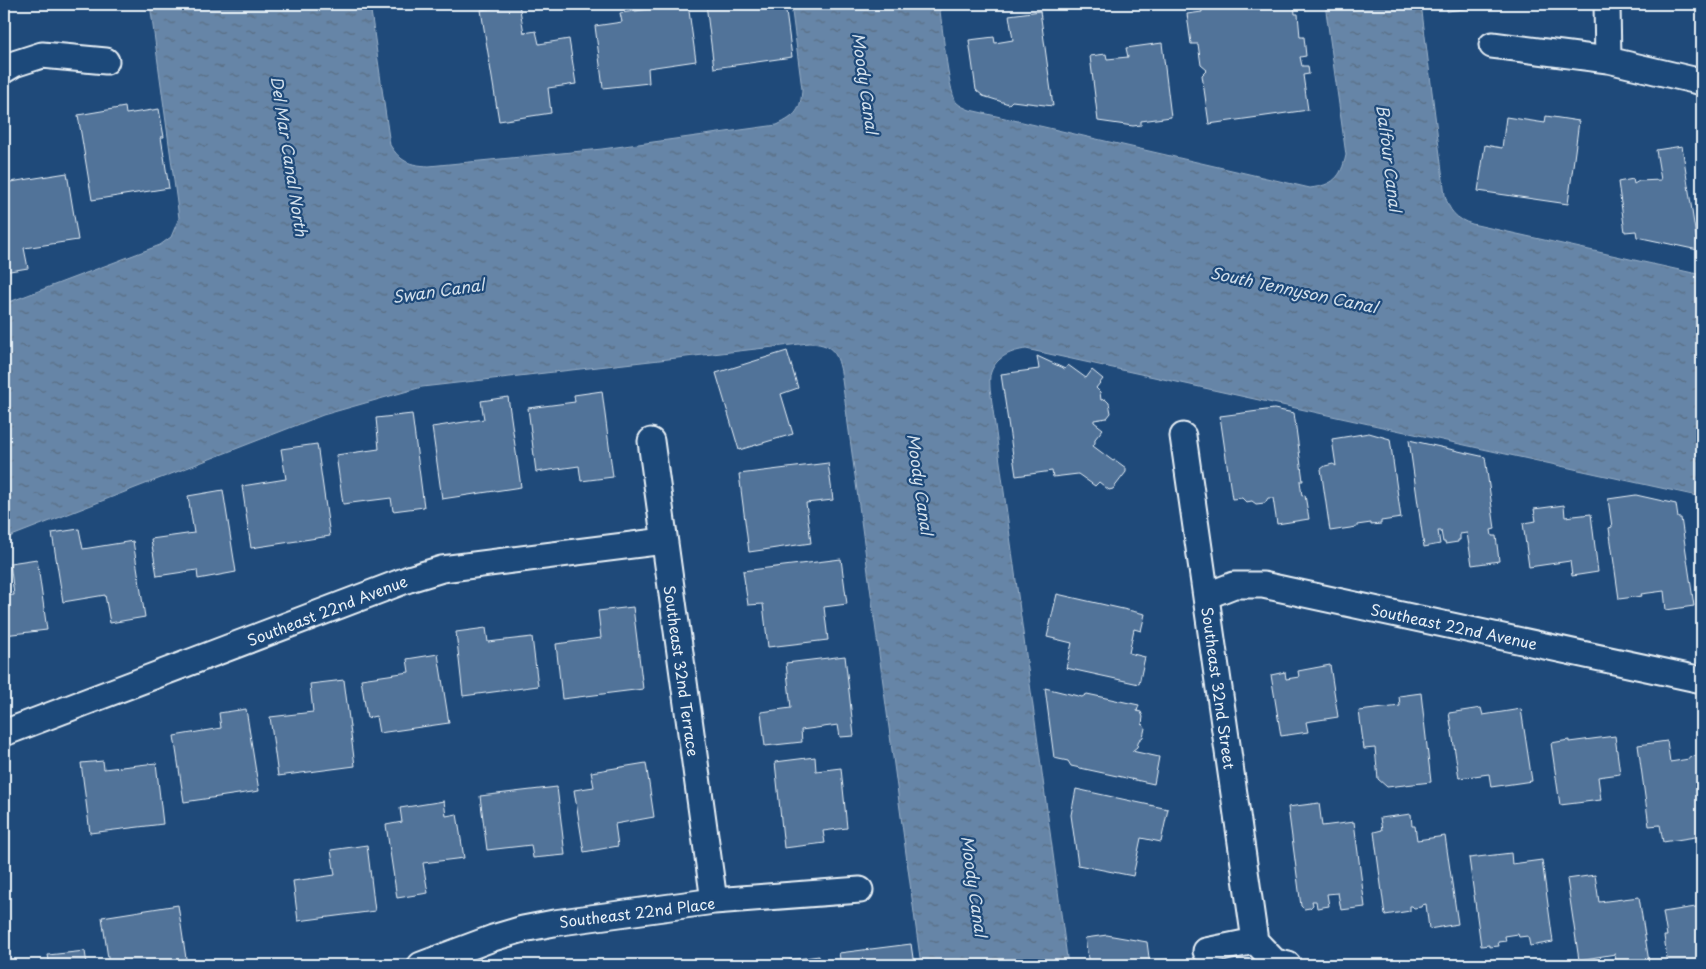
<svg xmlns="http://www.w3.org/2000/svg" width="1706" height="969" viewBox="0 0 1706 969" font-family="'Playpen Sans',sans-serif">
	<defs>
		<pattern id="water-ripples" width="26" height="14" patternUnits="userSpaceOnUse" patternTransform="scale(1.25)"><rect width="26" height="14" fill="#6685a7"/><path d="M2 4q2-2 4 0t4 0M15 11q2-2 4 0t4 0" fill="none" stroke="#596d82"/></pattern>
	</defs>
	<rect width="100%" height="100%" fill="#1f4a7a"/>
	<filter id="ink" filterUnits="userSpaceOnUse"><feTurbulence type="fractalNoise" baseFrequency=".02" numOctaves="2"/><feDisplacementMap in="SourceGraphic" scale="10" xChannelSelector="R" yChannelSelector="G"/><feConvolveMatrix kernelMatrix="1 2 1 2 8 2 1 2 1" color-interpolation-filters="sRGB"/></filter>
	<g filter="url(#ink)">
		<!-- water -->
		<path fill="url(#water-ripples)" stroke="#9ab0c7" d="M150 4H370L390 145C401 162 409 165 429 166L602 149 777 125C796 116 801 110 802 89L791 4H939C942 22 948 89 956 102 960 106 965 108 970 110L1310 188C1333 185 1341 178 1346 155L1325 4H1421L1445 195C1449 211 1456 219 1472 224L1702 275V497L1026 349C1012 351 997 356 991 372 989 376 990 383 990 388L1068 965H921L841 372C837 351 831 344 809 343L422 387 323 415 4 539V304L160 245 171 237 179 218Z"/>
		<!-- building -->
		<path fill="#517399" stroke="#e8f1f8" d="M519 4 524 33 536 31 539 44 569 39 576 84 548 88 551 113 499 121 481 10Z
			M688 4 696 61 648 68 649 83 603 88 595 26 622 22 620 13Z
			M706 4H785L792 57 714 68Z
			M1201 4H1294L1295 14H1298L1300 37H1304L1306 56 1300 57 1302 66H1308L1309 74 1303 75 1308 110 1209 124 1202 75 1207 70 1201 65 1198 44H1191L1187 14 1202 12Z
			M1447 4H1474V8L1447 11Z
			M1040 11 1053 106 1012 101 1009 104 983 96 976 90 969 40 994 37 995 43 1013 40 1009 15Z
			M1162 43 1171 117 1141 121V125L1133 126 1098 121 1090 56 1106 54 1107 59 1128 57 1126 48Z
			M125 107 126 114 159 109 164 137H161L169 188 92 200 78 115Z
			M1546 116 1579 121 1568 204 1478 191 1485 145 1502 148 1506 117 1545 123Z
			M1682 146 1698 250 1637 237 1636 231 1625 232 1618 182 1633 179 1634 184 1639 181 1661 180 1656 150Z
			M67 173 78 240 24 248 28 268 4 272V183Z
			M787 351 798 388 781 394 793 434 739 450 716 373Z
			M1037 356 1065 369 1068 365 1086 378 1092 370 1103 379 1096 388 1100 392 1101 400 1105 399 1109 403 1111 413 1107 418 1094 420V422L1103 429 1095 439V443L1093 446 1113 461 1115 460 1126 468V472L1113 489 1109 490 1099 482 1095 486 1078 474 1053 477 1052 471 1016 476 1001 374 1039 369Z
			M602 391 613 477 581 481 579 466 536 472 528 408 575 402 574 395Z
			M508 397 521 487 442 499 432 427 484 419 481 401Z
			M1274 409 1294 413 1303 481H1300L1302 496 1305 495 1309 519 1277 524 1273 498H1268L1265 503 1256 504 1252 501 1246 502 1242 498 1232 499 1220 416Z
			M412 414 424 507 393 511 391 498 343 504 336 455 379 449 376 418Z
			M1369 433 1390 439 1401 518 1381 521V524L1371 525V523L1357 525V527L1330 531 1321 469 1325 466 1333 464 1336 466 1332 439Z
			M1409 440 1485 457 1495 529 1491 530 1492 536H1496L1499 561 1472 565 1467 533 1460 534V540H1458V542L1445 544V542H1443L1441 531H1438L1440 544 1424 547Z
			M317 444 330 536 251 548 242 486 286 479 281 449Z
			M828 463 833 500 806 503 811 543 749 552 739 474Z
			M223 490 236 572 198 579 197 570 157 576 151 539 194 533 188 496Z
			M1636 495 1676 504 1678 518H1681L1694 606 1666 610 1664 591 1641 594 1642 596 1619 599 1609 528 1612 527 1608 499Z
			M1564 505 1565 517 1591 514 1598 572 1572 576 1570 561 1529 567 1523 523 1536 521 1534 509Z
			M79 529 83 549 133 541 145 617 110 623 105 595 63 602 52 533Z
			M37 559 47 630 4 635V596L14 595 10 563Z
			M841 559 847 604 824 607 828 640 768 647 763 604 748 605 743 571Z
			M1057 594 1145 614 1141 631 1134 629 1129 653 1145 657 1139 684 1066 668 1072 643 1047 637Z
			M633 607 643 689 562 699 556 644 601 638 598 611Z
			M486 628 488 642 532 637 538 686 463 696 456 632Z
			M438 654 449 723 379 733 376 716 367 718 361 679 409 672 407 659Z
			M845 656 854 736 840 737 838 725 801 730 802 742 765 746 761 712 791 708 786 663Z
			M1330 665 1338 717 1306 722 1308 732 1281 736 1271 675 1285 672 1286 679 1299 677 1298 671Z
			M344 680 355 766 278 776 270 717 313 712 310 684Z
			M1045 688 1082 697 1087 694 1139 705 1137 711 1141 712 1143 717 1142 724 1145 728 1143 737 1139 740 1137 747 1132 751 1159 757 1154 784 1071 766 1068 761 1054 758Z
			M1421 693 1431 782 1387 787 1378 779 1375 748 1364 749 1359 711 1400 706 1399 696Z
			M1481 708 1483 715 1521 709 1532 781 1491 787 1489 774 1459 778 1449 713Z
			M246 709 259 791 184 802 174 736 221 728 219 713Z
			M1615 736 1620 774 1598 777 1601 800 1560 805 1551 743 1569 740V742Z
			M1667 741 1670 762 1689 759V757L1702 755V836L1663 842 1660 825 1649 826 1638 745Z
			M815 757 816 771 841 768 847 828 823 831 825 843 784 848 775 762Z
			M103 761 104 769 156 763 163 824 90 833 81 763Z
			M646 763 654 817 615 824 618 846 584 852 574 790 594 787 591 772Z
			M557 787 565 855 533 858 531 845 487 850 480 796Z
			M1076 789 1168 809 1161 842 1141 838 1133 876 1078 865 1071 815Z
			M444 801 446 816 457 814 464 858 423 863 428 893 397 898 386 825 402 822 400 808Z
			M1319 803 1322 826 1354 822 1365 907 1341 910 1338 893 1327 894 1329 906 1317 908 1316 901H1312L1313 905 1310 908 1304 909 1301 906 1288 807Z
			M1411 814 1412 826H1415L1417 840 1445 836 1458 924 1429 929 1426 904 1422 905 1421 907 1414 908 1412 906H1410V911L1385 915 1374 832 1382 830 1380 818Z
			M367 845 375 911 298 921 293 881 335 875 331 850Z
			M1511 853 1512 864 1542 860 1553 942 1530 946 1528 936 1519 937 1518 934 1505 936 1506 941 1498 942 1499 946 1489 947V945L1481 946 1469 858Z
			M1595 875 1599 902 1639 897 1649 962 1616 965 1615 954 1579 960 1567 879Z
			M178 905 187 965H109L102 917Z
			M1702 906V965H1668L1664 936H1667L1663 912Z
			M1107 935 1147 942 1150 965H1089L1085 938Z
			M911 944 914 965H841L839 953Z
			M85 951 87 965H50L48 955Z
			M819 956 820 965H789V960Z"/>
		<g fill="none" stroke-linecap="round" stroke-linejoin="round">
			<defs>
				<path id="street" d="M1607 4 1608 60
					M1492 45 1608 60 1702 82
					M4 70 14 64 42 55 106 61
					M1183 436 1255 941
					M651 441 714 901
					M1206 596 1234 585H1263L1702 680
					M4 733 409 579 442 569 664 541
					M1255 941 1275 962 1288 965
					M1206 951 1255 941
					M421 965 493 938 523 929 554 923 714 901 860 890"/>
			</defs>
			<!-- street casing -->
			<use href="#street" stroke="#e8f1f8" stroke-width="29"/>
			<!-- street -->
			<use href="#street" stroke="#1f4a7a" stroke-width="25"/>
		</g>
	</g>
	<g text-anchor="middle" dominant-baseline="central" stroke-width="4.5" stroke-linejoin="round" paint-order="stroke">
		<!-- street labels -->
		<g font-size="15" fill="#e8f1f8" stroke="#1f4a7a">
			<text transform="translate(327 610) rotate(-21)">Southeast 22nd Avenue</text>
			<text transform="translate(1454 626) rotate(12)">Southeast 22nd Avenue</text>
			<text transform="translate(682 671) rotate(82)">Southeast 32nd Terrace</text>
			<text transform="translate(1219 688) rotate(82)">Southeast 32nd Street</text>
			<text transform="translate(637 912) rotate(-7)">Southeast 22nd Place</text>
		</g>
		<!-- water labels -->
		<g font-size="16" font-style="italic" fill="#d4e1ec" stroke="#1f4a7a">
			<text transform="translate(866 83) rotate(82)">Moody Canal</text>
			<text transform="translate(290 156) rotate(81)">Del Mar Canal North</text>
			<text transform="translate(1390 158) rotate(83)">Balfour Canal</text>
			<text transform="translate(1294 289) rotate(12)">South Tennyson Canal</text>
			<text transform="translate(438 290) rotate(-8)">Swan Canal</text>
			<text transform="translate(921 484) rotate(82)">Moody Canal</text>
			<text transform="translate(975 886) rotate(82)">Moody Canal</text>
		</g>
	</g>
	<!-- margin -->
	<rect width="1706" height="969" fill="none" stroke="#1f4a7a" stroke-width="20"/>
	<rect x="10" y="10" width="1686" height="949" fill="none" stroke="#e8f1f8" stroke-width="2" filter="url(#ink)"/>
</svg>
